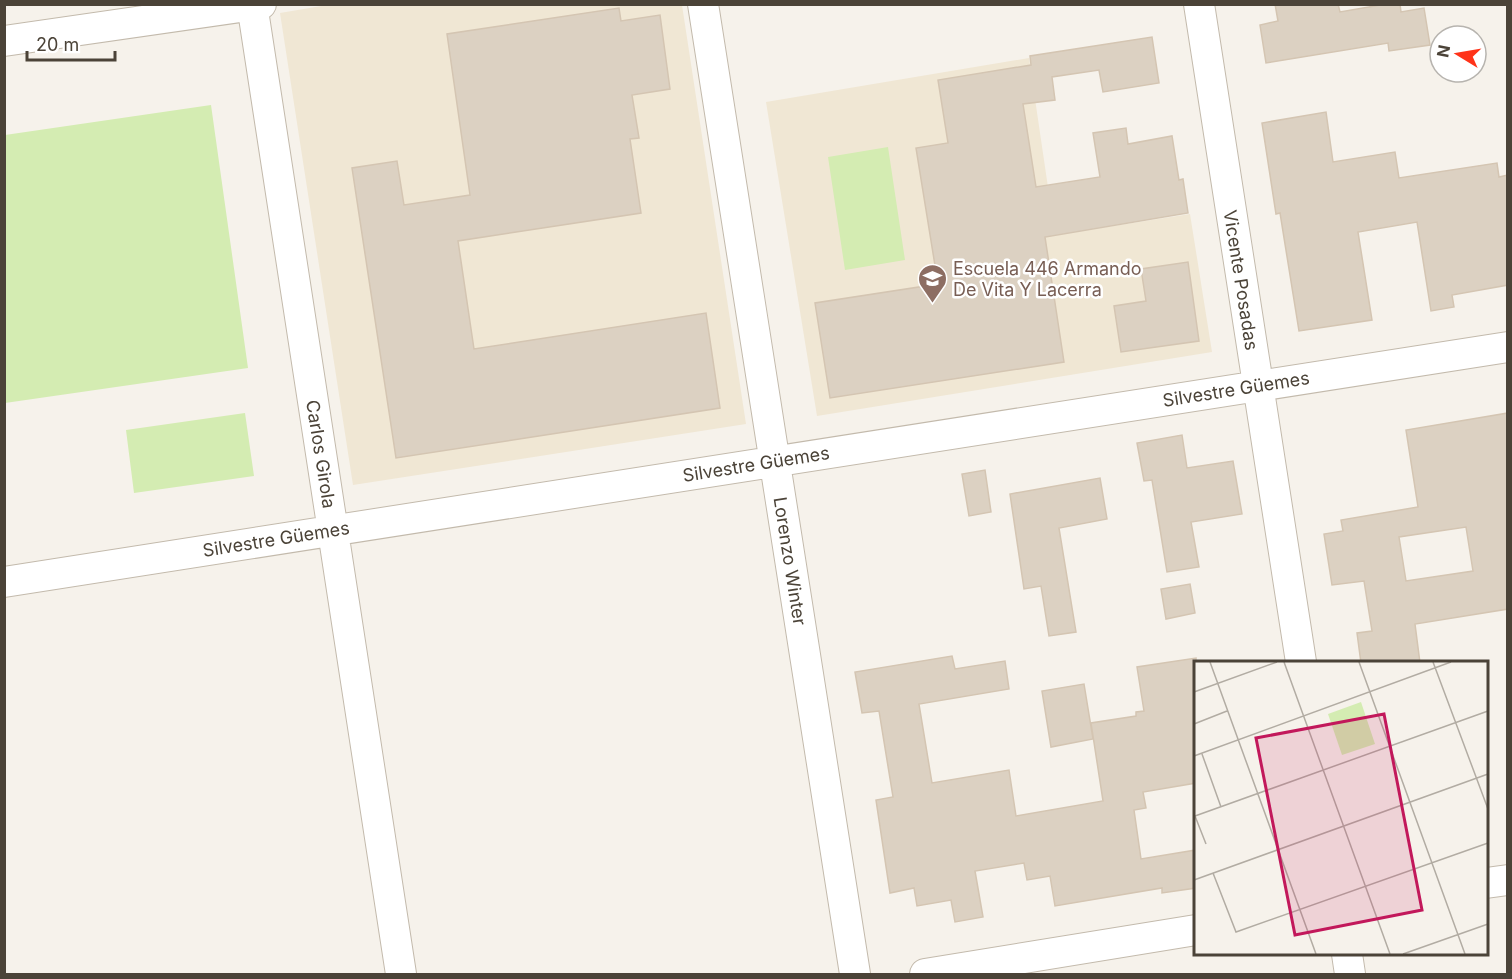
<svg xmlns="http://www.w3.org/2000/svg" width="1512" height="979" viewBox="0 0 1512 979" font-family="Inter,sans-serif">
	<rect width="100%" height="100%" fill="#f6f2eb"/>
	<!-- education -->
	<path fill="#f0e7d4" d="M333 4 682 5 746 424 353 485 280 13Z
		M1029 58 1055 235 1190 214 1212 352 817 416 766 102Z"/>
	<!-- green -->
	<path fill="#d4ecb2" d="M211 105 248 368 5 403V135Z
		M888 147 905 260 845 270 828 157Z
		M245 413 254 476 134 493 126 430Z"/>
	<!-- building -->
	<path fill="#dcd1c2" stroke="#d4c5b2" stroke-width="1.5" fill-rule="evenodd" d="M1275 4H1338L1340 12 1386 4H1400L1401 12 1424 8 1430 45 1389 51 1388 43 1266 63 1260 25 1278 21Z
		M619 8 621 21 660 15 670 89 632 95 639 138 630 139 641 213 458 241 474 349 706 313 720 408 396 458 352 168 397 161 404 205 470 195 447 34Z
		M1152 37 1159 83 1103 92 1099 70 1052 77 1055 100 1023 104 1036 187 1100 177 1093 133 1126 128 1128 144 1172 136 1179 180 1183 179 1188 213 1045 237 1064 362 830 398 815 303 938 284 916 148 948 143 938 80 1031 65 1030 56Z
		M1326 112 1333 162 1395 152 1399 178 1497 163 1499 177 1508 175V285L1452 295 1454 307 1431 311 1417 222 1358 232 1372 320 1299 331 1280 213 1276 214 1262 123Z
		M1188 262 1199 341 1121 352 1114 306 1146 301 1141 269Z
		M1508 413V609L1415 624 1420 663H1361L1357 633 1372 631 1364 581 1332 585 1324 534 1343 531 1341 520 1418 507 1406 430ZM1466 527 1473 571 1406 581 1399 537Z
		M1182 435 1187 468 1233 461 1242 514 1191 522 1199 567 1167 572 1152 480 1144 481 1137 443Z
		M985 470 991 512 969 516 962 474Z
		M1100 478 1107 519 1059 528 1076 632 1049 636 1041 586 1024 589 1010 494Z
		M1190 584 1195 613 1166 619 1161 589Z
		M952 656 955 669 1005 661 1009 689 919 704 932 783 1009 770 1016 816 1103 801 1091 723 1136 716V712L1144 711 1137 667 1196 658V783L1143 792 1146 808 1134 810 1141 859 1196 850V888L1162 893V888L1055 906 1050 876 1027 880 1024 863 975 871 983 917 955 922 951 900 917 906 914 888 890 893 876 800 893 797 879 711 862 713 855 672Z
		M1084 684 1093 739 1051 747 1042 691Z"/>
	<g fill="none" stroke-linecap="round" stroke-linejoin="round">
		<defs>
			<path id="street" d="M252 4 401 974
				M703 4 855 974
				M1199 4 1301 662
				M4 41 261 4
				M4 582 1508 347
				M1486 883 1508 880
				M1347 954 1350 974
				M925 974 1196 930"/>
		</defs>
		<!-- street casing -->
		<use href="#street" stroke="#c3baac" stroke-width="32"/>
		<!-- street -->
		<use href="#street" stroke="#fff" stroke-width="30"/>
	</g>
	<!-- icons -->
	<defs>
		<symbol id="school-pin" viewBox="-11 -11 22 30"><path d="M0 17L-7.5 6A9.5 9.5 0 1 1 7.5 6Z" fill="#8d6e63" stroke="#fff"/><path d="M0-5L7-2L0 1L-7-2ZM-4 1L0 2.5L4 1V4Q0 6-4 4Z" fill="#fff"/></symbol>
	</defs>
	<g fill-rule="evenodd">
		<use href="#school-pin" x="916" y="262" width="33" height="45"/>
	</g>
	<g text-anchor="middle" dominant-baseline="central" stroke-width="5" stroke-linejoin="round" paint-order="stroke">
		<!-- education labels -->
		<g font-size="18" fill="#785e54" stroke="#fff" text-anchor="start">
			<text x="953" y="268">Escuela 446 Armando<tspan x="953" dy="21">De Vita Y Lacerra</tspan></text>
		</g>
		<!-- street labels -->
		<g font-size="18" fill="#4b4338" stroke="#fff">
			<text transform="translate(1241 280) rotate(81)">Vicente Posadas</text>
			<text transform="translate(1236 389) rotate(-9)">Silvestre Güemes</text>
			<text transform="translate(321 454) rotate(81)">Carlos Girola</text>
			<text transform="translate(756 464) rotate(-9)">Silvestre Güemes</text>
			<text transform="translate(276 539) rotate(-9)">Silvestre Güemes</text>
			<text transform="translate(790 561) rotate(81)">Lorenzo Winter</text>
		</g>
	</g>
	<!-- overview -->
	<g transform="translate(1194 661)">
		<rect width="294" height="294" fill="#f6f2eb"/>
		<path d="M167 41 181 83 148 94 134 53Z" fill="#d4ecb2"/>
		<path fill="none" stroke="#b2aca3" stroke-width="1.5" d="M16 1 122 293M90 1 196 293M165 1 271 293M239 1 294 148M0 31 83 1M0 63 33 50M8 93 27 146M0 95 257 1M12 183 1 155 294 50M19 212 42 271 294 182M0 219 294 113M209 293 294 263"/>
		<path fill="#c2185b" fill-opacity="0.15" stroke="#c2185b" stroke-width="3" d="M190 53 228 249 101 274 62 77Z"/>
		<rect width="294" height="294" fill="none" stroke="#4b4338" stroke-width="3"/>
	</g>
	<!-- border -->
	<rect width="1512" height="979" fill="none" stroke="#4b4338" stroke-width="12"/>
	<!-- north arrow -->
	<g transform="translate(1458 54) rotate(281)"><circle r="28" fill="#ffffff" stroke="#b7b4af" stroke-width="1.5"/>
	<path d="M0-4.5L10 22L0 15L-10 22Z" fill="#ff3319"/>
	<text y="-9" font-size="16" font-weight="bold" text-anchor="middle" fill="#4b4338">N</text>
	</g>
	<!-- scale -->
	<path d="M27 51v9h88v-9" fill="none" stroke="#4b4338" stroke-width="3"/>
	<text x="36" y="51" font-size="18" fill="#4b4338" stroke="#ffffff" stroke-width="4.5" paint-order="stroke">20 m</text>
</svg>
